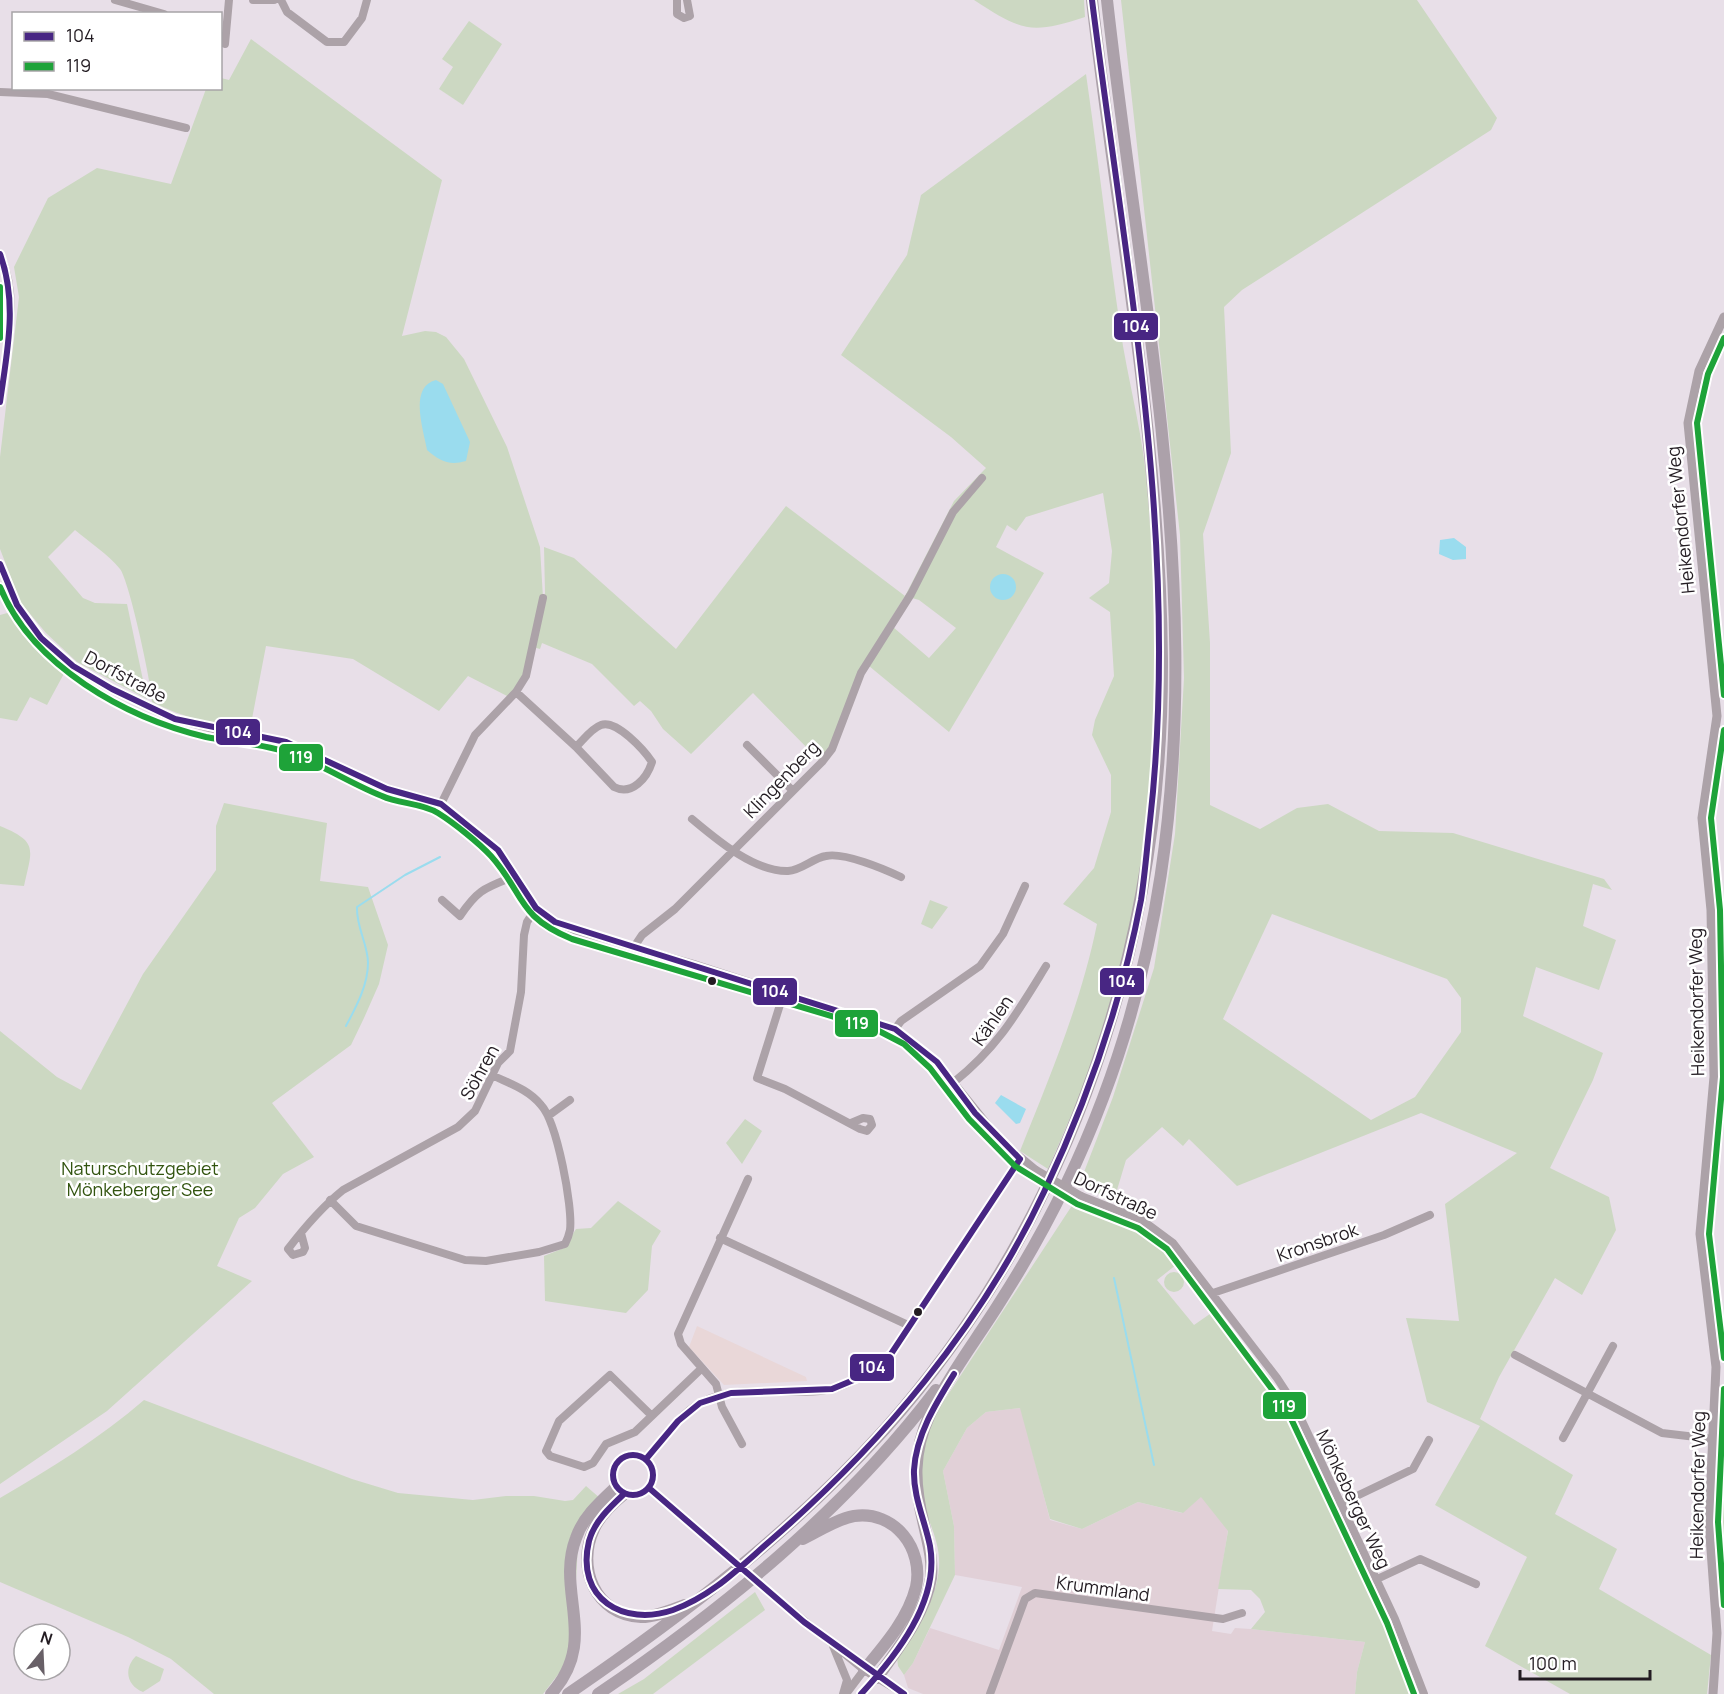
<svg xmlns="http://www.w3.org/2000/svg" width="1724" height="1694" viewBox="0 0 1724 1694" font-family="Manrope,sans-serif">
	<rect width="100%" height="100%" fill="#e8dfe8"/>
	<!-- commercial -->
	<path fill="#e1d0d7" d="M1021 1408 1050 1520 1082 1529 1138 1502 1182 1513 1201 1496 1228 1530 1212 1631 1231 1634 1235 1628 1251 1629 1365 1642 1357 1672 1355 1694H923L908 1688 904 1675 913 1663 930 1628 999 1650 1022 1587 955 1575 954 1526 943 1471 967 1428 986 1412Z"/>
	<!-- education -->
	<path fill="#e9d7d8" d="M697 1326 806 1377 807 1381 724 1385 689 1347Z"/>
	<!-- green -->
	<path fill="#ccd8c2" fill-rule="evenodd" d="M974 0H1084L1085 17C1030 35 1022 31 974 0Z
		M1121 0H1417L1497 118 1491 130 1242 290 1224 307 1231 453 1203 534 1210 643V805L1260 829 1297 808 1328 804 1379 831 1453 833 1604 879 1612 890 1593 884 1583 926 1616 940 1599 990 1536 967 1523 1016 1603 1053 1593 1080 1550 1168 1609 1197 1616 1230 1582 1295 1555 1278 1499 1377 1480 1419 1573 1475 1555 1514 1617 1549 1599 1589 1711 1655 1707 1694H1570L1485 1646 1527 1557 1435 1505 1480 1426 1427 1402 1406 1318 1459 1321 1445 1204 1517 1153 1421 1113 1237 1186 1189 1139 1183 1146 1162 1127 1126 1160 1114 1200 1079 1185 1113 1097 1154 968 1175 834 1184 678 1180 535ZM1272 914 1447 979 1461 998V1032L1415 1097 1371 1120 1223 1019Z
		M469 21 502 44 463 105 439 89 453 67 442 59Z
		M251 39 442 180 402 336 425 331 436 332 446 337 464 359 507 447 540 547 543 598 526 676 511 698 468 676 439 711 353 659 266 646 250 729C215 725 184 718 152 702 152 685 129 580 120 569 108 554 89 542 75 530L48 557 83 598 95 603 127 604 147 699 77 662 46 633 21 603 0 549V457L19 297 14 267 48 198 97 168 171 184 206 89 220 88 221 78 229 80Z
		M1086 74C1099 164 1109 255 1123 346 1131 392 1143 438 1147 484 1164 647 1160 814 1120 974 1104 1042 1076 1105 1048 1169L1020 1151C1050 1076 1081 1003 1097 924L1063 904 1094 868 1111 812V775L1092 735 1095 720 1114 676 1110 612 1089 598 1109 583 1112 551 1103 493 1026 517 1016 531 1007 525 996 547 1044 573 949 732 869 666 893 627 929 658 956 628 919 600 905 596 861 667 830 746 820 761 753 693 691 754 663 729 651 711 640 701 634 706 592 664 542 643 540 649 533 647 545 593 544 547 574 558 676 649 786 506 905 596 954 501 986 468 951 437 841 355 907 255 921 195Z
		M11 612 33 642 67 668 47 705 30 697 17 721 0 718V615Z
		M224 803 327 823 320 881 368 887 388 945 379 984 364 1018 351 1045 272 1103 314 1157 283 1174 255 1208 239 1218 217 1266 252 1281 107 1411 0 1484V1031L57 1077 81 1090 143 974 216 870V826Z
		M0 826C39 842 32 849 24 886L0 884Z
		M930 900 948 907 932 929 921 924Z
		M745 1119 762 1131 742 1164 726 1143Z
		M618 1201 661 1231 652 1246 648 1290 626 1313 545 1301 544 1256 564 1248 576 1229 591 1228Z
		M1073 1204C1115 1220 1151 1222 1181 1261L1157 1280 1194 1325 1217 1309 1273 1382 1290 1410 1322 1487 1402 1654 1416 1694H1355L1357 1672 1365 1642 1251 1629 1265 1612 1260 1599 1251 1590 1218 1589 1228 1531 1201 1497 1183 1513 1138 1502 1082 1529 1050 1519 1020 1408 986 1412 967 1428 943 1471 954 1526 955 1575 913 1663 904 1675 898 1666 897 1658C914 1631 937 1601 939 1567 941 1540 925 1518 921 1492 918 1466 924 1440 934 1416Z
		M1164 1282a10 10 0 1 1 20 0a10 10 0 1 1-20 0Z
		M144 1400 352 1479 398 1493 473 1500 506 1496H534L565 1501 573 1500 586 1486 601 1499 579 1525 573 1639 563 1668 543 1694H214L171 1659 128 1637 0 1582V1498C50 1469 100 1438 144 1400Z
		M1724 1494V1602L1721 1601 1716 1545V1498Z
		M755 1592 765 1610 653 1694H618L644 1679Z
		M136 1656 164 1669 160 1681 143 1692C127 1686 123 1669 136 1656Z"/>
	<!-- water -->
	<path fill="#9adcee" d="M436 380 443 384 470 442 466 461C449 466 440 461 427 450 424 431 408 387 436 380Z
		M1454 538 1466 547V559L1453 560 1439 554 1440 540Z
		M990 587a13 13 0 1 1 26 0a13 13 0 1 1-26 0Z
		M1001 1095 1026 1109 1020 1123 1016 1124 995 1103Z"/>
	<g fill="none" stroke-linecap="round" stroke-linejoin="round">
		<!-- stream -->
		<path stroke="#9adcee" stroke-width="2" d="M346 1026C356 1007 368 985 368 963 368 944 356 927 357 907L405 875 440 857
			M1114 1278 1154 1465"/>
		<!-- minor -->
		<path stroke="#aca2a8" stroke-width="8" d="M115 0 164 14
			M253 0H274
			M281 0 287 12 327 42H344L362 18 367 0
			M677 0V14L684 18 690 16 687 0
			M225 44 229 0
			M0 92 48 94 186 128
			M0 254C21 299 6 355 0 402
			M0 564 17 605 41 638 73 666 112 689 175 719 209 728 286 742 387 789 441 804 498 850 536 908 555 922 574 930 694 964 895 1029 937 1062 1000 1140 1036 1170
			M516 692 576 747 614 787C632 796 647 778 652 762 644 750 616 719 601 725 592 728 583 740 576 747
			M747 745 792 790
			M441 804 475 735 516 692 526 676 543 598
			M692 819C716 839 754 872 788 871 802 870 813 858 826 856 844 852 884 869 901 877
			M442 900 460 916C478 889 485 888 515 876
			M634 947 642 935 675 909 822 762 832 749 861 673 911 594 953 512 982 478
			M784 992 757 1078 785 1089 860 1129 867 1131 872 1125 870 1119 863 1118 851 1123
			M895 1029 901 1021 980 966 1003 934 1025 886
			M954 1082C998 1047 1017 1013 1046 966
			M548 1116 570 1100
			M1081 1196 1142 1220 1173 1243 1277 1378 1294 1404 1395 1619 1424 1694
			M330 1200 356 1226 465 1260 486 1261 539 1252 565 1244C567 1240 569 1235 570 1230 573 1207 557 1122 541 1105 529 1090 511 1084 494 1076
			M301 1233 305 1248 303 1252 293 1255 288 1249C304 1228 322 1207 343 1190L458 1127 475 1111 498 1063 510 1051 521 992 524 935 527 922 536 908
			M720 1238 910 1326
			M1213 1293 1384 1235 1430 1215
			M1515 1355 1662 1433 1713 1439
			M652 1416 610 1375 559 1421 546 1451 550 1456 584 1467 593 1463 606 1444 635 1432 702 1368
			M1563 1438 1613 1346
			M742 1444 722 1407 716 1384 681 1344 678 1334 748 1179
			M613 1475a20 20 0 1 1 40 0a20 20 0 1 1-40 0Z
			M646 1459C662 1441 679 1414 700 1403 740 1381 789 1398 832 1389 854 1384 873 1368 891 1354L1020 1159
			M649 1488 721 1551
			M1340 1504 1413 1469 1429 1440
			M1375 1580 1420 1559 1476 1584
			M772 1594 864 1670 904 1694
			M833 1646 847 1680 843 1694
			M846 1694 864 1670
			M861 1694 877 1678
			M990 1694 1025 1599 1035 1593 1223 1619 1242 1613"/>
		<!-- tertiary -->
		<path stroke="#aca2a8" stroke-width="9" d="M1713 1694 1717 1633 1709 1522 1716 1367 1700 1234 1714 1077 1711 910 1702 818 1717 716 1688 423 1699 371 1724 317"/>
		<!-- trunk -->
		<path stroke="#aca1aa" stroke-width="12" d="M624 1494C613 1503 600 1515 594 1529 576 1567 595 1615 641 1617 656 1617 671 1610 685 1605
			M803 1539C819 1531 837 1519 854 1516 895 1510 924 1549 916 1587 908 1619 884 1646 864 1670
			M877 1678C897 1650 926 1613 931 1578 933 1560 928 1543 924 1525 914 1485 912 1453 930 1414 949 1375 977 1339 1000 1302 1041 1238 1076 1170 1103 1098 1240 736 1148 369 1107 0
			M551 1694C600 1640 555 1592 576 1538 583 1517 600 1502 616 1487
			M568 1694C682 1616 792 1532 885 1429 1073 1218 1163 940 1162 660 1160 439 1117 219 1092 0
			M598 1694C723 1609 844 1511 936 1390"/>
		<!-- minor-bridge -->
		<path stroke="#aca2a8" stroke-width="8" d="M1036 1170 1081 1196
			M721 1551 772 1594"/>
		<defs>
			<path id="bus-1" d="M0 254C18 303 7 352 0 402
				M0 564 17 605 41 638 73 666 112 689 175 719 286 742 387 789 441 804 498 850 536 908 555 922 895 1029 937 1062 975 1113 1020 1159
				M613 1475a20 20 0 1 1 40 0a20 20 0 1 1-40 0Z
				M646 1459 678 1421 700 1403 731 1393 832 1389 856 1379 891 1354 1020 1159
				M649 1488 804 1622 904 1694
				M624 1494C610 1507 594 1522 589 1541 575 1599 624 1627 673 1610 712 1596 739 1568 770 1541 881 1445 981 1326 1044 1192 1088 1099 1122 1000 1141 900 1145 874 1147 847 1150 821 1181 548 1126 271 1092 0
				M861 1694C896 1656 940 1601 930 1546 925 1521 913 1496 914 1470 916 1435 936 1403 954 1374"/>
			<path id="bus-2" d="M0 287V338
				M1724 338 1708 374 1697 423 1724 695
				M0 587C32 666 126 718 206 737 231 742 258 743 283 751 317 761 349 783 382 796 399 804 422 803 438 813 454 823 479 843 491 856 525 894 516 916 572 939L875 1029 904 1044 930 1068 969 1119 1015 1166 1077 1204 1138 1228 1167 1249 1286 1408 1387 1623 1414 1694
				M1724 730 1711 818 1720 910 1723 1077 1709 1234 1724 1358
				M1724 1389 1718 1522 1724 1605"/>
		</defs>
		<!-- bus-1 casing -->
		<use href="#bus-1" stroke="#fff" stroke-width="10"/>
		<!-- bus-2 casing -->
		<use href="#bus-2" stroke="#fff" stroke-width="10"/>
		<!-- bus-1 -->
		<use href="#bus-1" stroke="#482683" stroke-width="6"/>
		<!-- bus-2 -->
		<use href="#bus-2" stroke="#1ea339" stroke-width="6"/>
	</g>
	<!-- markers -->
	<g fill="#231c22" stroke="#fff" stroke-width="2">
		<circle cx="712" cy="981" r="5"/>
		<circle cx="918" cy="1312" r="5"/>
	</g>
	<g text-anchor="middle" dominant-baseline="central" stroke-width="5" stroke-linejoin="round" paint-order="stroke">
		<!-- street labels -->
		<g font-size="18" fill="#231c22" stroke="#fff">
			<text transform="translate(1680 520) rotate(-96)">Heikendorfer Weg</text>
			<text transform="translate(126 676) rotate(28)">Dorfstraße</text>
			<text transform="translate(781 779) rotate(-46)">Klingenberg</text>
			<text transform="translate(1696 1002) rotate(-91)">Heikendorfer Weg</text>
			<text transform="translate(992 1020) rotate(-55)">Kählen</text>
			<text transform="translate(479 1072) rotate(-61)">Söhren</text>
			<text transform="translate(1116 1195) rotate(25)">Dorfstraße</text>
			<text transform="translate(1317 1242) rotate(-19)">Kronsbrok</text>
			<text transform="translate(1697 1485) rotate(-89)">Heikendorfer Weg</text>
			<text transform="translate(1354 1499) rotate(65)">Mönkeberger Weg</text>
			<text transform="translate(1103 1588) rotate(8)">Krummland</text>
		</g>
		<!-- park labels -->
		<g font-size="18" fill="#32540f" stroke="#fff">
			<text x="140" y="1168">Naturschutzgebiet<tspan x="140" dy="21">Mönkeberger See</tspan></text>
		</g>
	</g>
	<g stroke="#fff" stroke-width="2">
		<rect x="1113" y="312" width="46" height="29" rx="6" fill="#482683"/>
		<rect x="215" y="718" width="46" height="28" rx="6" fill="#482683"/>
		<rect x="278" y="743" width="46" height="29" rx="6" fill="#1ea339"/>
		<rect x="1099" y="967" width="46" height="29" rx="6" fill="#482683"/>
		<rect x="752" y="977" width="46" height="29" rx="6" fill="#482683"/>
		<rect x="834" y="1009" width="45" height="29" rx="6" fill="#1ea339"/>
		<rect x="849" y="1353" width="46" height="29" rx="6" fill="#482683"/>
		<rect x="1262" y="1391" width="45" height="29" rx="6" fill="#1ea339"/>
	</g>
	<g font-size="16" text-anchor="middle" font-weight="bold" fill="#fff">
		<text x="1136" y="332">104</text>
		<text x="238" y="738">104</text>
		<text x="301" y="763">119</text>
		<text x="1122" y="987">104</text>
		<text x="775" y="997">104</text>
		<text x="857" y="1029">119</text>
		<text x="872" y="1373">104</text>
		<text x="1284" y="1412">119</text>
	</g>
	<!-- legend -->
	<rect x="12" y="12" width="210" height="78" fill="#ffffff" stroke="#a7a4a7" stroke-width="1.5"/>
	<rect x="24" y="32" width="30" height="9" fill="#482683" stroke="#a7a4a7" stroke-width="1.5"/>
	<text x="66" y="42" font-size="18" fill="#231c22">104</text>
	<rect x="24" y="62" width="30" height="9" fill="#1ea339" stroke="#a7a4a7" stroke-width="1.5"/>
	<text x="66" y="72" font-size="18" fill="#231c22">119</text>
	<!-- north arrow -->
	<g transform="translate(42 1652) rotate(18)"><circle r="28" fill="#ffffff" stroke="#a7a4a7" stroke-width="1.5"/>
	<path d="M0-4.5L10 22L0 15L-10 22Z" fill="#686067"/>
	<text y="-9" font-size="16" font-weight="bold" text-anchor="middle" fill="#231c22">N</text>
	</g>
	<!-- scale -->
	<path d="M1520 1670v9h130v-9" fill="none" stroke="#231c22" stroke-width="3"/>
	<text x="1529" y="1670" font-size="18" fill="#231c22" stroke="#ffffff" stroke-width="4.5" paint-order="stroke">100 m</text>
</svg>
